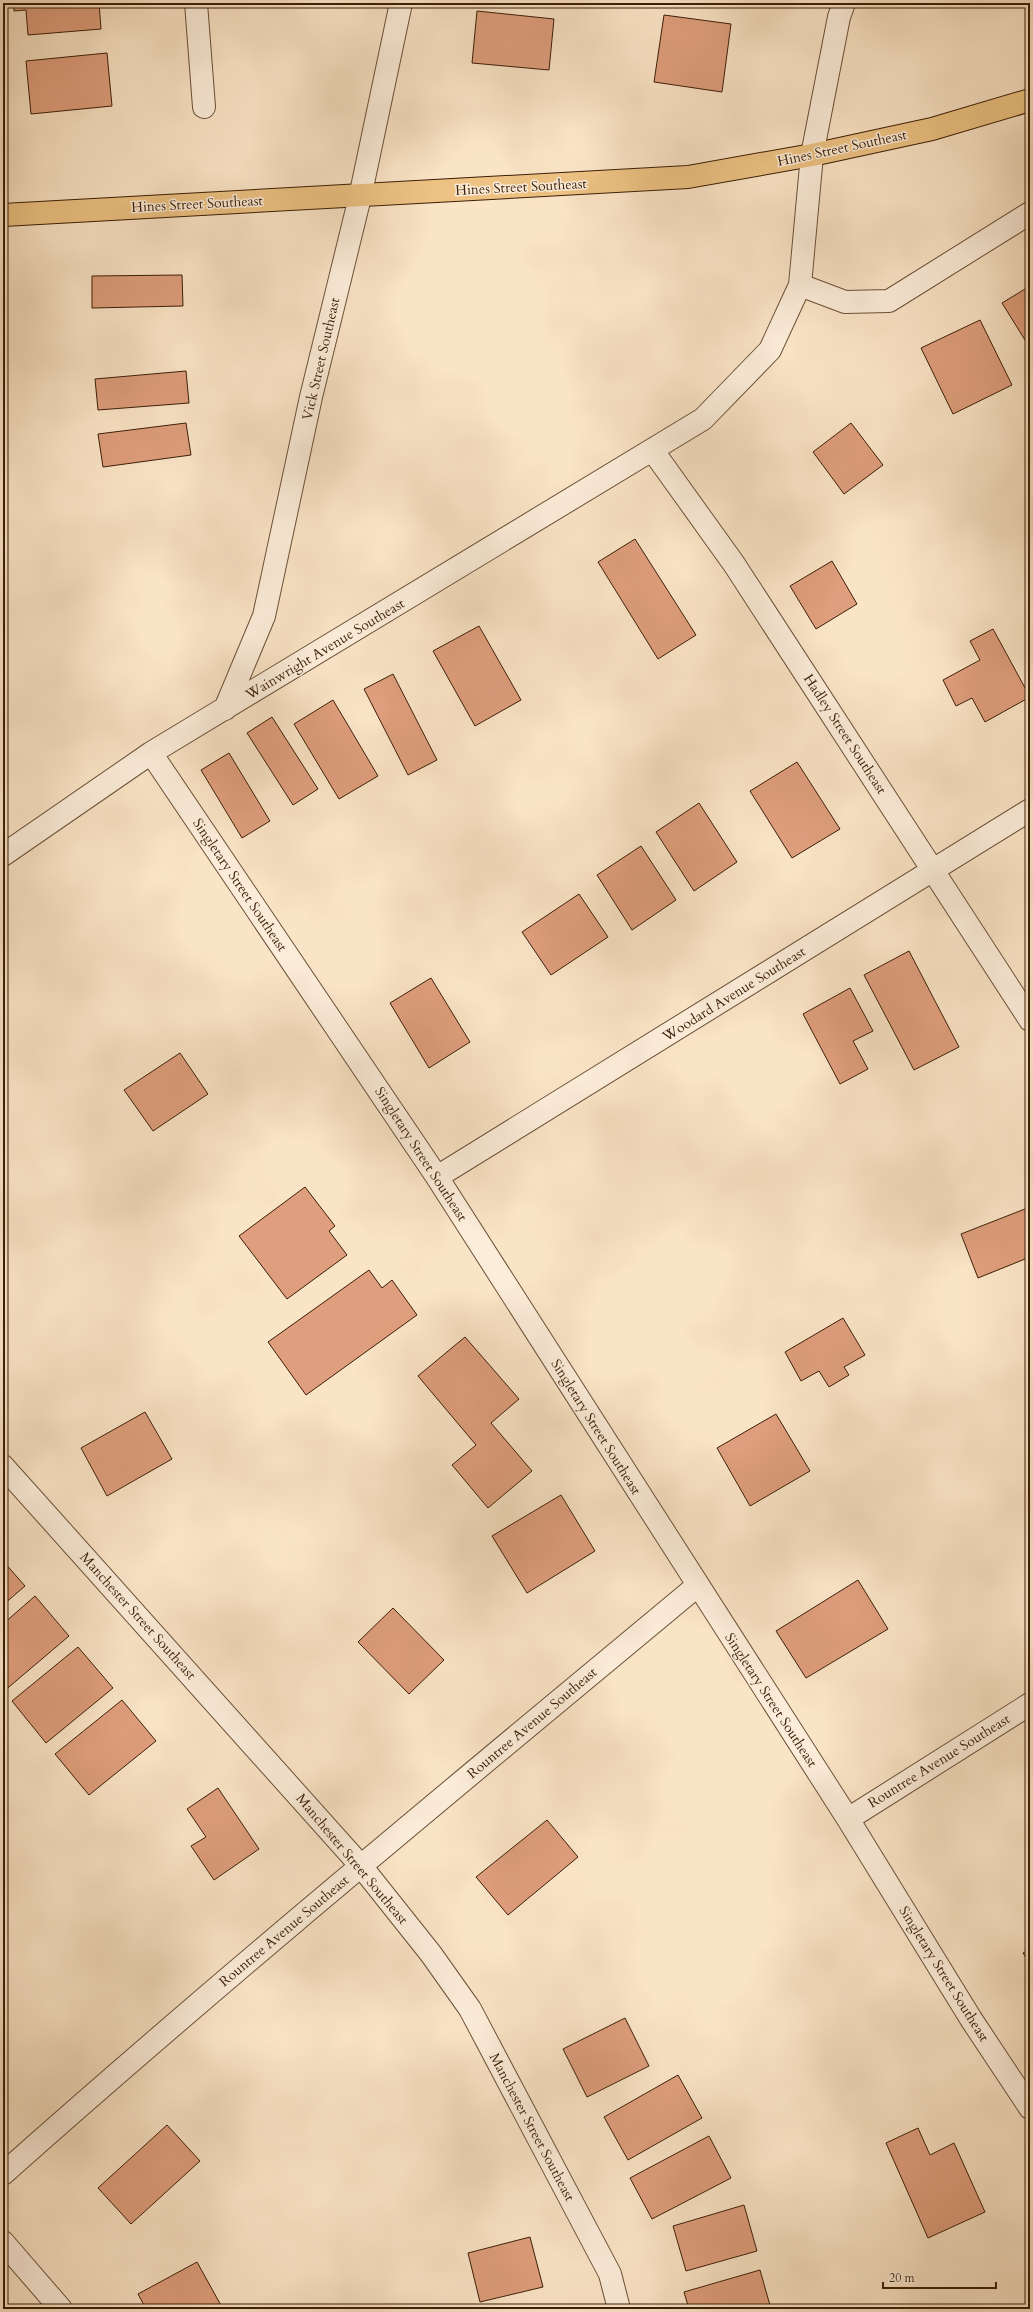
<svg xmlns="http://www.w3.org/2000/svg" width="1033" height="2312" viewBox="0 0 1033 2312" font-family="Cardo,serif">
	<rect width="100%" height="100%" fill="#fae4c6"/>
	<filter id="stains"><feTurbulence type="fractalNoise" baseFrequency=".005" numOctaves="4"/><feColorMatrix values="0 0 0 0 .2 0 0 0 0 .09 0 0 0 0 .02 0 0 0 .5 -.17"/></filter>
	<radialGradient id="worn" r=".72"><stop offset=".6" stop-color="#630" stop-opacity="0"/><stop offset="1" stop-color="#630" stop-opacity=".3"/></radialGradient>
	<!-- building -->
	<path fill="#df9e7d" stroke="#3b1e07" d="M14 3H99L101 29 28 35 26 10 14 11Z
		M477 11 554 19 549 70 472 63Z
		M664 15 731 24 722 92 654 82Z
		M107 53 112 106 31 114 26 61Z
		M182 275 183 306 92 308V276Z
		M1030 286V348L1002 303Z
		M980 320 1012 385 953 414 921 348Z
		M186 371 189 403 98 410 95 379Z
		M186 423 191 455 103 467 98 434Z
		M851 423 883 465 844 494 813 452Z
		M635 539 696 635 658 659 598 562Z
		M832 561 857 604 816 629 790 586Z
		M479 626 521 700 475 726 433 651Z
		M993 629 1030 697 985 722 972 698 956 706 943 680 980 660 970 641Z
		M1030 649V658L1026 651Z
		M393 674 437 760 408 775 364 689Z
		M333 700 378 776 339 799 294 724Z
		M272 717 318 789 293 805 247 733Z
		M229 753 270 821 242 838 201 770Z
		M797 762 840 829 792 858 750 791Z
		M699 803 737 862 694 891 656 832Z
		M641 846 676 900 632 930 597 875Z
		M579 894 608 937 551 975 522 932Z
		M909 951 959 1047 914 1070 864 975Z
		M431 978 470 1042 429 1068 390 1003Z
		M850 988 873 1031 853 1041 868 1069 840 1084 803 1014Z
		M180 1053 208 1094 153 1131 124 1090Z
		M305 1187 335 1226 329 1231 347 1255 287 1299 239 1236Z
		M1030 1207V1257L978 1278 961 1234Z
		M369 1270 382 1288 392 1280 417 1315 306 1395 268 1342Z
		M843 1318 865 1355 844 1367 849 1375 829 1387 819 1371 801 1381 785 1352Z
		M465 1337 519 1399 491 1423 532 1471 488 1508 452 1465 476 1445 418 1376Z
		M145 1412 172 1459 107 1496 81 1448Z
		M776 1414 810 1471 750 1506 717 1448Z
		M561 1495 595 1551 527 1593 492 1536Z
		M3 1561 25 1586 3 1605Z
		M858 1580 888 1629 806 1678 776 1631Z
		M35 1596 69 1636 3 1692V1624Z
		M393 1608 444 1660 409 1694 358 1642Z
		M78 1647 113 1688 46 1743 12 1701Z
		M122 1700 156 1741 89 1795 55 1754Z
		M218 1788 259 1849 214 1880 191 1846 206 1837 187 1809Z
		M547 1820 578 1857 508 1915 476 1877Z
		M1030 1949V1964L1023 1953Z
		M625 2018 649 2066 587 2097 563 2049Z
		M678 2075 702 2118 628 2160 604 2117Z
		M167 2125 200 2161 131 2224 98 2188Z
		M918 2128 930 2155 954 2143 985 2212 928 2238 886 2143Z
		M709 2136 731 2178 652 2219 630 2178Z
		M744 2205 757 2251 686 2271 673 2226Z
		M530 2237 543 2287 480 2302 468 2253Z
		M197 2262 223 2309H146L138 2294Z
		M760 2270 771 2309H689L684 2292Z"/>
	<g fill="none" stroke-linecap="round" stroke-linejoin="round">
		<defs>
			<path id="minor" d="M196 3 204 107
				M800 285 845 302 889 301 1030 213
				M653 451 734 564 1030 1020
				M225 709 264 616 311 397 360 197 401 3
				M151 753 437 1177 848 1819 971 2019 1030 2108
				M3 855 151 753 703 419 770 350 800 285 812 155 839 17 844 3
				M437 1177 1030 810
				M3 1466 361 1866 431 1954 470 2009 610 2274 619 2309
				M848 1819 1030 1704
				M3 2174C230 1972 464 1780 697 1586"/>
			<path id="tertiary" d="M3 2242 61 2309"/>
			<path id="primary" d="M3 215 688 177 812 155 932 129 1030 100"/>
		</defs>
		<!-- minor casing -->
		<use href="#minor" stroke="#6b5037" stroke-width="24"/>
		<!-- tertiary casing -->
		<use href="#tertiary" stroke="#6b5037" stroke-width="24"/>
		<!-- primary casing -->
		<use href="#primary" stroke="#3b1e07" stroke-width="24"/>
		<!-- minor -->
		<use href="#minor" stroke="#fcedda" stroke-width="22"/>
		<!-- tertiary -->
		<use href="#tertiary" stroke="#fcedda" stroke-width="22"/>
		<!-- primary -->
		<use href="#primary" stroke="#edc283" stroke-width="22"/>
	</g>
	<g text-anchor="middle" dominant-baseline="central" stroke-width="3" stroke-linejoin="round" paint-order="stroke">
		<!-- street labels -->
		<g font-size="14" fill="#3b1e07" stroke="#fcedda">
			<text transform="translate(842 148) rotate(-12)">Hines Street Southeast</text>
			<text transform="translate(521 187) rotate(-3)">Hines Street Southeast</text>
			<text transform="translate(197 204) rotate(-3)">Hines Street Southeast</text>
			<text transform="translate(321 359) rotate(-77)">Vick Street Southeast</text>
			<text transform="translate(325 649) rotate(-31)">Wainwright Avenue Southeast</text>
			<text transform="translate(845 734) rotate(57)">Hadley Street Southeast</text>
			<text transform="translate(240 885) rotate(56)">Singletary Street Southeast</text>
			<text transform="translate(734 994) rotate(-32)">Woodard Avenue Southeast</text>
			<text transform="translate(421 1154) rotate(57)">Singletary Street Southeast</text>
			<text transform="translate(596 1427) rotate(58)">Singletary Street Southeast</text>
			<text transform="translate(138 1616) rotate(48)">Manchester Street Southeast</text>
			<text transform="translate(771 1700) rotate(57)">Singletary Street Southeast</text>
			<text transform="translate(532 1723) rotate(-40)">Rountree Avenue Southeast</text>
			<text transform="translate(939 1761) rotate(-32)">Rountree Avenue Southeast</text>
			<text transform="translate(352 1859) rotate(50)">Manchester Street Southeast</text>
			<text transform="translate(284 1931) rotate(-40)">Rountree Avenue Southeast</text>
			<text transform="translate(944 1974) rotate(58)">Singletary Street Southeast</text>
			<text transform="translate(532 2127) rotate(62)">Manchester Street Southeast</text>
		</g>
	</g>
	<!-- margin -->
	<rect width="1033" height="2312" fill="none" stroke="#fae4c6" stroke-width="16"/>
	<rect x="4" y="4" width="1025" height="2304" fill="none" stroke="#3b1e07" stroke-width="2"/>
	<rect x="8" y="8" width="1017" height="2296" fill="none" stroke="#3b1e07"/>
	<!-- scale -->
	<path d="M883 2282v6h113v-6" fill="none" stroke="#3b1e07" stroke-width="2"/>
	<text x="889" y="2282" font-size="12" fill="#3b1e07" stroke="#fcedda" stroke-width="3" paint-order="stroke">20 m</text>
	<rect width="100%" height="100%" filter="url(#stains)"/>
	<rect width="100%" height="100%" fill="url(#worn)"/>
</svg>
